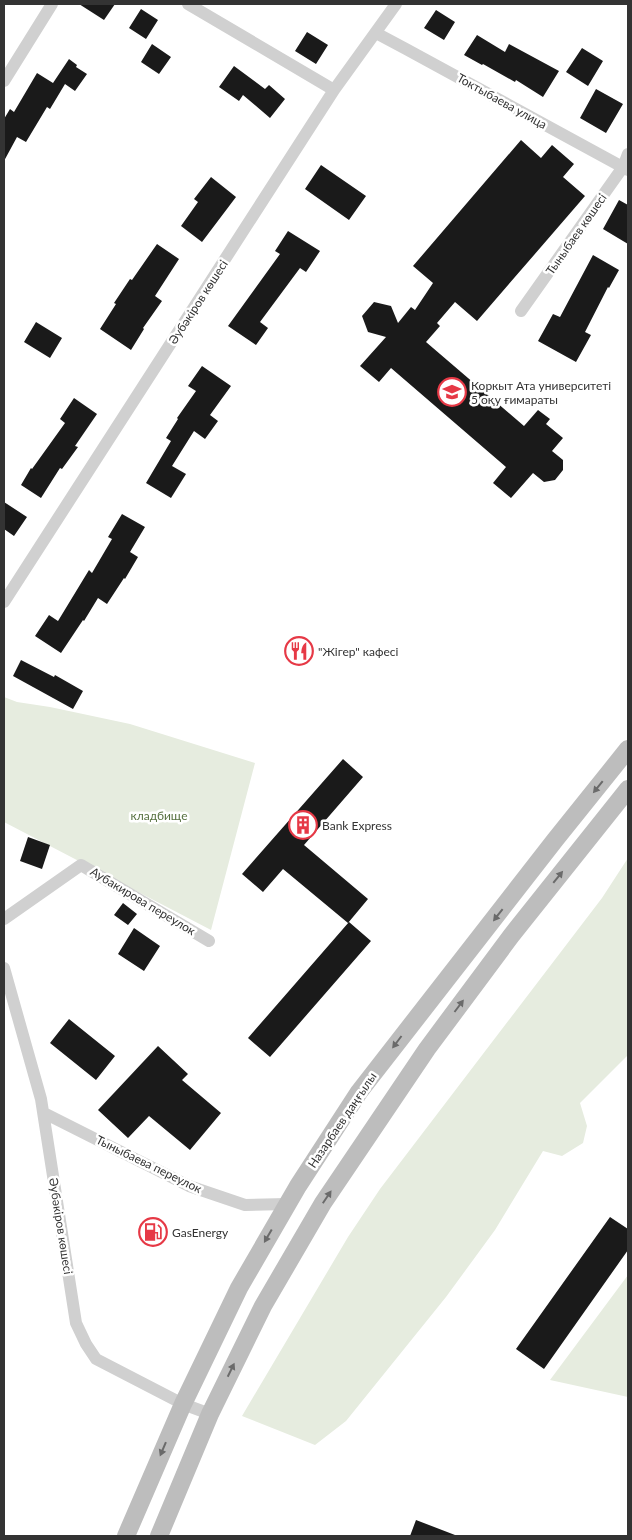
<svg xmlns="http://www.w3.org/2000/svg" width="632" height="1540" viewBox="0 0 632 1540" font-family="Lato,sans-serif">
	<rect width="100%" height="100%" fill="#fff"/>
	<!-- green -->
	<path fill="#e6ecdf" d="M4 697 17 702 50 707 130 724 255 763 211 930 4 822Z
		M628 858V1055L580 1103 587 1126 583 1143 562 1156 543 1151 495 1230 446 1297 346 1421 315 1445 242 1416 348 1237 380 1189 602 898Z
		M628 1275V1397L550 1380Z"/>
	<!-- building -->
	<path fill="#1a1a1a" d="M79 4H115L104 20Z
		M141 9 158 20 146 39 129 28Z
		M436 10 455 22 444 40 424 28Z
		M307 32 328 45 316 64 295 51Z
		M477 35 505 52 509 44 559 71 543 97 516 80 515 82 483 64 482 65 464 55Z
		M152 44 171 57 159 74 141 62Z
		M582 48 603 61 588 86 566 72Z
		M69 59 77 65 76 67 87 74 75 91 65 84 50 109 47 107 26 142 17 137 4 161V119L10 109 14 112 37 73 53 83Z
		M234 66 265 89 269 85 285 99 270 118 243 95 239 101 219 87Z
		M596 89 623 104 606 133 580 118Z
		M521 140 541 158 552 145 574 164 563 177 585 196 477 321 455 302 437 323 440 326 426 342 524 426 538 410 550 419 546 424 563 438 552 451 563 460V470L555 480 544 482 533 473 511 498 493 483 506 467 391 368 379 382 360 366 386 337 368 332 362 316 374 302 391 306 398 323 411 307 415 310 433 283 413 266Z
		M321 165 366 196 349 220 305 189Z
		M211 177 236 197 202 242 181 226 198 202 194 199Z
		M619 200 628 205V244L603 229Z
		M288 231 320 251 306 272 300 268 260 322 268 328 256 345 228 326 280 254 275 251Z
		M157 244 179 259 155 296 162 301 143 328 144 329 131 350 100 329 116 304 114 303 130 279 132 280Z
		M593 255 619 270 609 288 608 287 585 332 591 335 576 362 538 341 553 314 560 317Z
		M36 322 62 338 50 358 24 342Z
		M202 366 231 386 210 415 218 421 205 439 194 431 172 466 186 474 171 498 146 483 171 441 166 438 178 419 177 418 196 391 188 386Z
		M74 398 97 414 75 446 78 447 62 469 60 468 41 498 21 485 31 468 32 469 65 423 60 419Z
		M4 502 27 517 14 536 4 529Z
		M122 514 145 527 130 552 138 557 125 579 124 578 107 604 98 598 84 621 83 620 61 653 35 636 49 615 58 621 89 570 92 573 112 539 108 537Z
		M21 660 54 677 55 675 83 691 73 709 13 676Z
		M343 759 363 777 304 845 368 899 348 923 283 869 263 892 242 874Z
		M28 837 50 845 42 869 20 861Z
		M123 903 137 914 128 925 114 915Z
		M349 922 371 941 270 1057 248 1038Z
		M134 928 160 946 144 971 118 954Z
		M69 1019 115 1056 96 1080 50 1043Z
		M158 1046 188 1074 182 1080 221 1113 190 1150 149 1116 128 1138 98 1110Z
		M610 1217 628 1229V1250L544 1369 516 1349Z
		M416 1520 455 1535V1536H410Z"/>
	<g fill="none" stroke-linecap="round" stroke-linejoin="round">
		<!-- minor -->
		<path stroke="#d0d0d0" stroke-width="12" d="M188 4 334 90
			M376 33 406 49 628 170
			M4 81 52 4
			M521 311 623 167 628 154
			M4 602 334 90 396 4
			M4 919 81 865 209 941
			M4 968 41 1099 76 1323 86 1344 96 1359 183 1404 210 1414
			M44 1113 189 1186 245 1205 287 1204"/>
		<!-- secondary -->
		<path stroke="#bdbdbd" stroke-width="18" d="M126 1536 183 1404 239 1288 298 1186 359 1092 555 840 628 749
			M159 1536 210 1414 263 1306 323 1203 427 1049 511 936 628 789"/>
	</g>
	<!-- one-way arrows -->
	<defs><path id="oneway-solid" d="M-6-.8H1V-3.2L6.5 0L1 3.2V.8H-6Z" transform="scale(1.25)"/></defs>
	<g fill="#6a6a6a">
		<use href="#oneway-solid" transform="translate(598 787) rotate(129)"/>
		<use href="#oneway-solid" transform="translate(558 877) rotate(-51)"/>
		<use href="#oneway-solid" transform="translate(498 915) rotate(128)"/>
		<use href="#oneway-solid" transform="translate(459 1006) rotate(-53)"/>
		<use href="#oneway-solid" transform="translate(397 1042) rotate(127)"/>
		<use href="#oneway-solid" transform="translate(327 1197) rotate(-56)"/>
		<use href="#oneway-solid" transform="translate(268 1236) rotate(120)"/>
		<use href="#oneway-solid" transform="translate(231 1370) rotate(-64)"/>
		<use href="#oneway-solid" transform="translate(163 1449) rotate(113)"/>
	</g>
	<!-- icons -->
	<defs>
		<symbol id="university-ring" viewBox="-11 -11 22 22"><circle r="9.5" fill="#fff" stroke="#e63946" stroke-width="1.5"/><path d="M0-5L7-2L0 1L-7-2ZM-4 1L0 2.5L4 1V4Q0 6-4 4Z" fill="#e63946"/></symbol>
		<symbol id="restaurant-ring" viewBox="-11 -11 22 22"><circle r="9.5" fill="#fff" stroke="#e63946" stroke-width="1.5"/><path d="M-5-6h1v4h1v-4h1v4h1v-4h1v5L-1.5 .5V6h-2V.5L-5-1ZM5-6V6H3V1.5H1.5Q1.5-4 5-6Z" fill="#e63946"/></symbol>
		<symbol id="building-ring" viewBox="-11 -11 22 22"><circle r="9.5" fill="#fff" stroke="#e63946" stroke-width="1.5"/><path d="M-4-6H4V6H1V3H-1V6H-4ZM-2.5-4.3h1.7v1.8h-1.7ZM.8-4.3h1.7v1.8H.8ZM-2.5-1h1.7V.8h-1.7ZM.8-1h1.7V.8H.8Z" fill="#e63946"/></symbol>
		<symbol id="fuel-ring" viewBox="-11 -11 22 22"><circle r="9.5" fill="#fff" stroke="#e63946" stroke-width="1.5"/><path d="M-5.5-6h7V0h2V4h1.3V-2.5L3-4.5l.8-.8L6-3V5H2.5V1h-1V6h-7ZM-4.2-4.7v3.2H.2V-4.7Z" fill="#e63946"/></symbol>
	</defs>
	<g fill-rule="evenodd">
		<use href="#university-ring" x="436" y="376" width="32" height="32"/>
		<use href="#restaurant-ring" x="283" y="635" width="32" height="32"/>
		<use href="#building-ring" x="287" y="809" width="32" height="32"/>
		<use href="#fuel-ring" x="137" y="1216" width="32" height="32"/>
	</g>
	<g text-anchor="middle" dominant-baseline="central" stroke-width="5" stroke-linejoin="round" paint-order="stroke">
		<!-- street labels -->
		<g font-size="12" fill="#333" stroke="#fff">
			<text transform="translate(502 101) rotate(29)">Токтыбаева улица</text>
			<text transform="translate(576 234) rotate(-55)">Тыныбаев көшесі</text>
			<text transform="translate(198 302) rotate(-57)">Әубәкіров көшесі</text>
			<text transform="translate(143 901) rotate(31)">Аубакирова переулок</text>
			<text transform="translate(342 1120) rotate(-56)">Назарбаев даңғылы</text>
			<text transform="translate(149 1164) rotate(26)">Тыныбаева переулок</text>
			<text transform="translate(61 1226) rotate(81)">Әубәкіров көшесі</text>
		</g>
		<!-- poi labels -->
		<g font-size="12" fill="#333" stroke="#fff" text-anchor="start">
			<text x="471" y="385">Коркыт Ата университеті<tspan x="471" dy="14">5 оқу ғимараты</tspan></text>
			<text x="318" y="651">"Жігер" кафесі</text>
			<text x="322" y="825">Bank Express</text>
			<text x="172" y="1232">GasEnergy</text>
		</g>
		<!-- park labels -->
		<g font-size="12" fill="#56703f" stroke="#fff">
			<text x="159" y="815">кладбище</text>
		</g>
	</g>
	<!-- border -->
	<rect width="632" height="1540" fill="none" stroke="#333333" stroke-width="10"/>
</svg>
